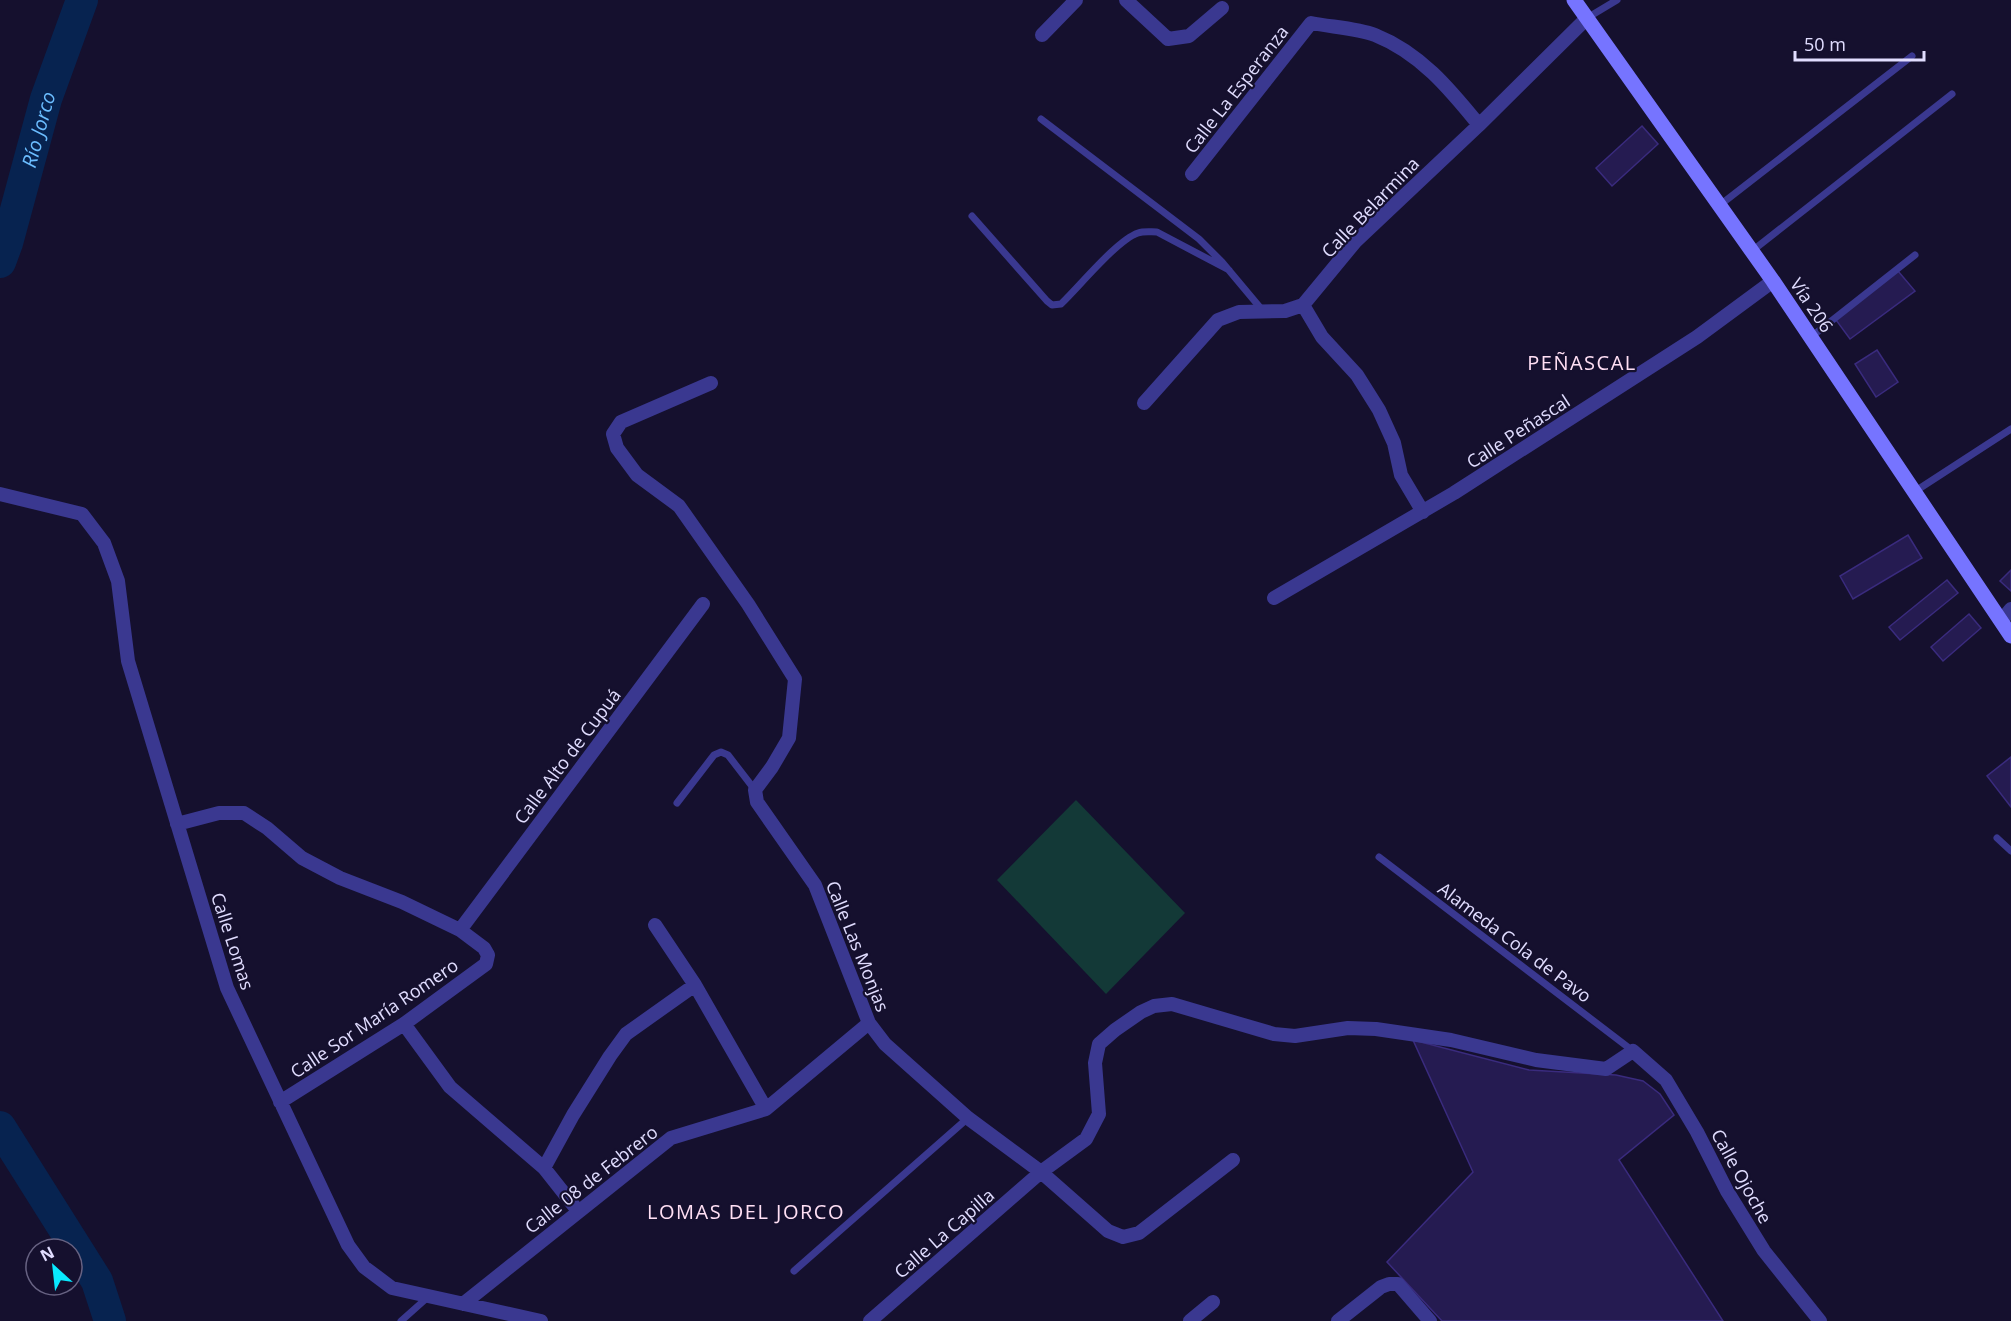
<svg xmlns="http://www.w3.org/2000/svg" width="2011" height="1321" viewBox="0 0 2011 1321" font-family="'Open Sans',sans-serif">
	<rect width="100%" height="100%" fill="#15102e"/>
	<!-- green -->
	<path fill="#133937" d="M1076 800 1185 913 1106 994 997 880Z"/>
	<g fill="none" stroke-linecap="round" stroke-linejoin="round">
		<!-- river -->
		<g stroke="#072350" stroke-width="32">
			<path id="s1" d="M0 262 7 243 46 99 82 0"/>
			<path d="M0 1127 97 1281 110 1321"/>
		</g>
	</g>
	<!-- building -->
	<path fill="#251b51" stroke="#3a2b7e" stroke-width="1.5" d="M1642 126 1658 144 1612 186 1596 168Z
		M1898 271 1915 291 1850 339 1836 320Z
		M1877 350 1898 382 1876 397 1855 364Z
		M1908 535 1922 558 1853 599 1840 576Z
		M2011 570V591L2000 581Z
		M1947 580 1958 593 1900 640 1889 627Z
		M1969 614 1981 628 1943 661 1931 647Z
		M2011 757V807L1987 776Z
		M1413 1040 1529 1070 1616 1075 1643 1081 1660 1094 1674 1115 1619 1160 1723 1321H1442L1387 1262 1473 1172Z"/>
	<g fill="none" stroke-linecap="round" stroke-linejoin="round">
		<!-- lane -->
		<path stroke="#3a3890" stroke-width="7" d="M1587 18 1617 0
			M1041 119 1199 239 1222 262 1263 311
			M1720 205 1912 56
			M972 216 1047 301 1052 305 1061 304C1079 287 1117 240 1138 233 1144 231 1150 232 1157 232L1229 270
			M1752 251 1952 94
			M1811 337 1915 255
			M1914 492 2011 429
			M677 803 714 755 721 752 728 755 755 790
			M1997 838 2011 851
			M1379 857 1633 1051
			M794 1271 968 1118
			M401 1321 428 1297"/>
		<!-- street -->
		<path stroke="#3a3890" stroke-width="14" d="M1126 0 1168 39 1189 36 1222 8
			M1042 35 1076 0
			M1192 174 1311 23C1331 27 1357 28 1375 35 1420 53 1449 88 1479 125
			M1303 305 1322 337 1357 375 1379 410 1394 443 1401 475 1423 512
			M711 383 621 422 613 434 617 448 637 475 679 506 748 604 795 679 789 738 772 767 755 790 757 802 815 885 869 1023 885 1044 968 1118 1041 1172 1108 1231 1123 1237 1139 1233 1233 1160
			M1144 403 1218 320 1239 312 1285 311 1303 305 1355 242 1479 125 1587 18
			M0 494 82 514 104 543 118 581 128 661 227 988 348 1245 364 1267 392 1288 541 1321
			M1274 598 1454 493 1697 337 1773 281
			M2001 621 2011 609
			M177 824 219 813H244L267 828 302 858 340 878 402 902 460 930 484 948 488 955 486 964 404 1024 280 1102
			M655 925 695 985 766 1109
			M460 930 703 604
			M404 1024 450 1087 544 1168 578 1211
			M544 1168 573 1115 610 1056 626 1034 695 985
			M463 1304 671 1138 766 1109 869 1023
			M870 1321 1041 1172 1086 1139 1099 1114 1095 1063 1099 1044 1115 1030 1141 1012 1154 1006 1172 1004 1274 1034 1295 1036 1348 1028 1376 1029 1451 1040 1536 1060 1606 1069 1633 1051 1666 1080 1697 1132 1727 1191 1764 1251 1820 1321
			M1190 1321 1213 1302
			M1338 1321 1381 1287 1389 1284H1398L1430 1321"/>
		<!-- secondary -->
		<path stroke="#7674ff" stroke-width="15" d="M1574 0 1773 281 2011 636"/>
	</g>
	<g text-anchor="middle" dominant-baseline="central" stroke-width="4.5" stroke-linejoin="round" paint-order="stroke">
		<!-- street labels -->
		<g font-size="18" fill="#e1ddff" stroke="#15102e">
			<text transform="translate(1236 89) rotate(-52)">Calle La Esperanza</text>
			<text transform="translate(1370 207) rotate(-46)">Calle Belarmina</text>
			<text transform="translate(1812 305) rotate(56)">Vía 206</text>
			<text transform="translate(1518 431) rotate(-33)">Calle Peñascal</text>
			<text transform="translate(567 756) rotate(-53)">Calle Alto de Cupuá</text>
			<text transform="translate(233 941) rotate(72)">Calle Lomas</text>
			<text transform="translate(1515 942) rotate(37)">Alameda Cola de Pavo</text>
			<text transform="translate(858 946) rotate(68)">Calle Las Monjas</text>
			<text transform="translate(374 1018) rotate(-34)">Calle Sor María Romero</text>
			<text transform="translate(1742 1176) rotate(61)">Calle Ojoche</text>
			<text transform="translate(591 1179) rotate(-38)">Calle 08 de Febrero</text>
			<text transform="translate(944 1233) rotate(-41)">Calle La Capilla</text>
		</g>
		<!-- water labels -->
		<g font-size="20" font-style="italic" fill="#6bbdff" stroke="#15102e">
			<text stroke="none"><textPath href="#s1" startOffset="138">Río Jorco</textPath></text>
		</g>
		<!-- neighbourhood labels -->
		<g font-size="20" letter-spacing="1.5" fill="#ffdff4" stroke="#15102e">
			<text x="1582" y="362">PEÑASCAL</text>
			<text x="746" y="1211">LOMAS DEL JORCO</text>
		</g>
	</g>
	<!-- north arrow -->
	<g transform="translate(54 1267) rotate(333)"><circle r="28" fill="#15102e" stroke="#676282" stroke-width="1.5"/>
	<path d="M0-4.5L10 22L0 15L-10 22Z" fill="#09eaff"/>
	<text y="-9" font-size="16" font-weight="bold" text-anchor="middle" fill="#e1ddff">N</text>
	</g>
	<!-- scale -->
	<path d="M1795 51v9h129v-9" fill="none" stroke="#e1ddff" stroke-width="3"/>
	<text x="1804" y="51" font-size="18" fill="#e1ddff" stroke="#15102e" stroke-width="4.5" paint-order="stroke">50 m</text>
</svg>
